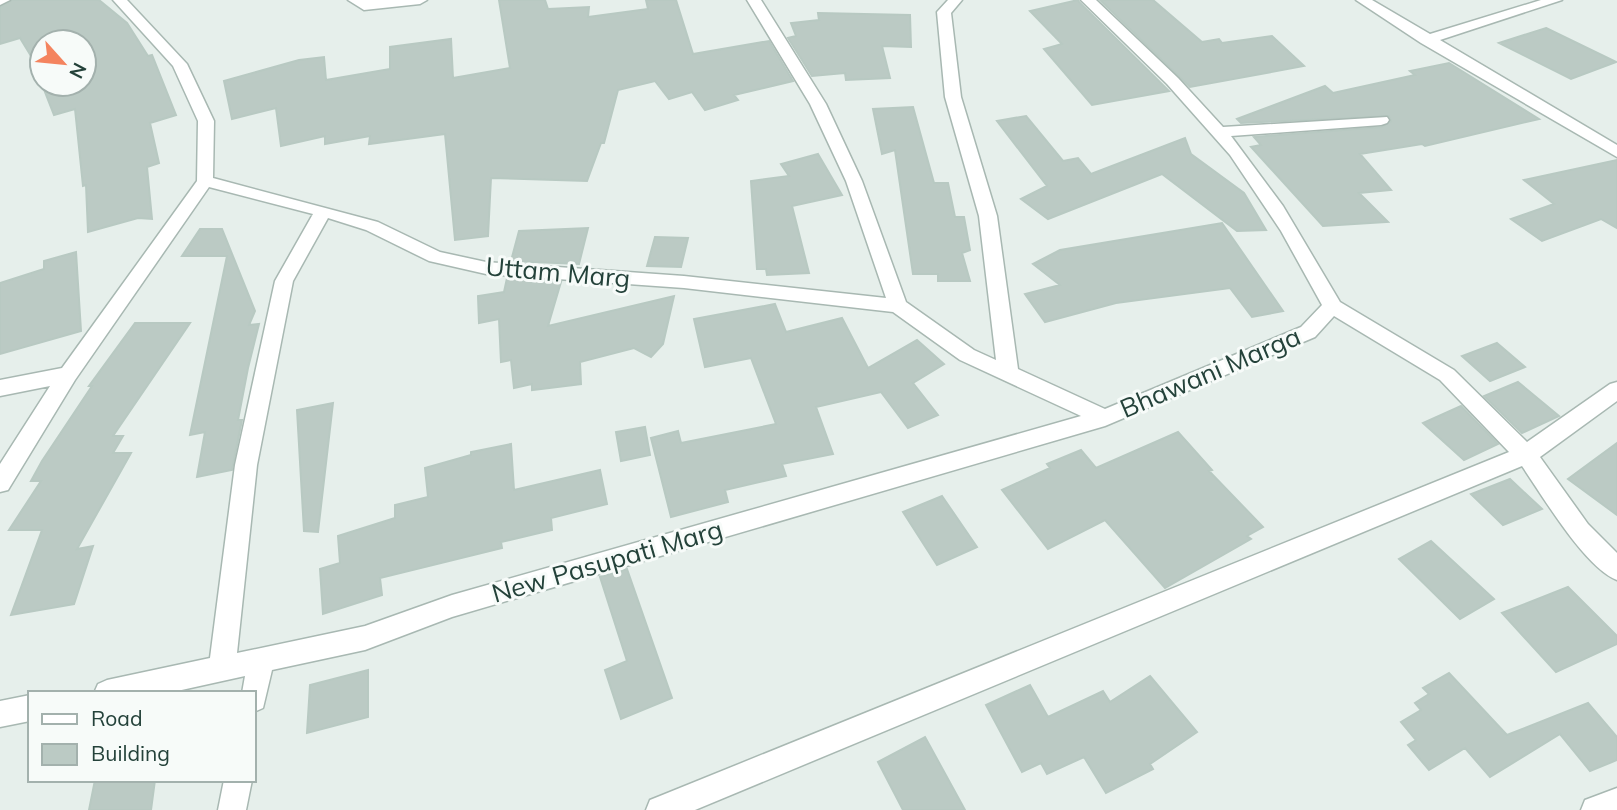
<svg xmlns="http://www.w3.org/2000/svg" width="1617" height="810" viewBox="0 0 1617 810" font-family="Mulish,sans-serif">
	<rect width="100%" height="100%" fill="#e6efeb"/>
	<!-- building -->
	<path fill="#bbcac4" stroke="#b8c9c2" stroke-width="2" d="M12 0H99L127 23 148 56 152 55 176 115 150 123 159 163 147 167 152 219 138 218 88 232 86 185 83 186 75 109 54 115 43 87 48 84H84V42H42V74L20 38 0 44V7Z
		M499 0H545L548 9 589 7 588 17 648 9 646 0H676L693 54 769 41 793 81 734 95 738 100 705 110 692 92 669 99 655 81 618 90 604 143H601L587 181 491 178 488 236 455 240 445 134 369 144 370 136 325 144V136L281 146 276 108 232 119 224 81 299 60 324 57 326 80 390 69V47L451 39 453 78 510 68Z
		M1078 0 1079 2 1169 91 1092 105 1044 49 1062 44 1030 11Z
		M1100 0H1153L1202 42 1219 39 1222 43 1272 36 1304 66 1190 87Z
		M818 13 910 15 911 47 882 46 890 78 846 80 845 73 812 76 788 38 796 36 791 23 819 20Z
		M1546 28 1616 62 1571 79 1499 43Z
		M1449 63 1539 119 1425 146 1422 144 1360 154 1391 190 1359 193 1388 222 1323 226 1251 147 1261 145 1254 137 1382 127 1391 121 1389 116 1241 123 1237 119 1325 86 1333 93 1415 75 1410 71Z
		M913 107 934 183H948L955 217H964L970 250 962 253 970 281H938V274H913L895 150 882 154 873 109Z
		M1026 116 1063 161 1078 158 1091 174 1185 138 1191 154 1244 193 1266 230 1237 231 1162 174 1048 219 1021 199 1047 186 997 121Z
		M818 154 842 195 792 206 809 273 767 275 766 269H757L751 181 789 176 781 164Z
		M1617 160V228L1601 219 1542 241 1511 219 1554 204 1524 180Z
		M1222 223 1283 311 1252 317 1230 288 1116 303 1045 322 1025 294 1060 285 1033 264 1060 250Z
		M588 228 579 264 511 261 519 231Z
		M200 229H222L255 311 249 325 259 324 248 368 238 420H242L232 470 197 477 205 432 190 435 227 256H182Z
		M655 237 688 238 681 267 647 266Z
		M76 252 81 331 0 354V283L44 269V261Z
		M507 278 561 282 548 326 674 296 663 344 651 357 634 348 580 362 581 384 532 390V384L514 388 511 360 501 362 499 319 479 323 478 296 504 292Z
		M775 304 786 332 842 318 868 368 917 340 944 364 913 383 938 415 908 428 881 392 816 407 833 454 782 464 786 476 725 490 728 502 671 517 651 438 678 431 681 443 776 424 751 358 705 367 694 319Z
		M135 323H190L113 436H123L113 453H131L77 549 93 546 74 604 11 615 42 530H9L41 481H31L42 461 92 386H89Z
		M1497 343 1525 367 1490 381 1462 356Z
		M1518 382 1559 416 1522 433 1484 396Z
		M333 403 318 532 304 531 297 410Z
		M1461 406 1498 444 1464 460 1423 423Z
		M645 427 650 455 621 461 616 432Z
		M1178 432 1212 470 1209 471 1263 527 1247 536 1251 539 1165 588 1105 520 1048 549 1002 490 1050 468 1047 464 1081 450 1096 468Z
		M1617 443V515L1568 479Z
		M511 444 514 490 600 470 607 504 551 518 552 530 501 542 502 548 380 578 382 595 323 614 320 569 340 563 338 536 395 518V505L428 497 425 468 471 455V452Z
		M1510 479 1542 509 1503 525 1471 494Z
		M942 496 977 547 937 565 903 512Z
		M1431 541 1494 599 1460 619 1399 559Z
		M627 569 672 698 621 719 605 670 627 661 600 577Z
		M1568 587 1617 636V644L1556 672 1502 613Z
		M368 670V717L307 733 310 685Z
		M1449 673 1507 735 1588 703 1617 737V760L1590 771 1560 734 1490 777 1465 748 1429 770 1408 745 1416 740 1401 722 1421 710 1415 703 1429 694 1423 688Z
		M1150 676 1197 732 1150 764 1153 769 1106 793 1084 757 1047 774 1041 763 1022 772 986 705 1030 685 1048 717 1103 691 1110 702Z
		M925 737 965 810H903L878 762Z
		M95 780H155L151 810H89Z"/>
	<g fill="none" stroke-linecap="round" stroke-linejoin="round">
		<defs>
			<path id="street" d="M0 0H10L0 5Z
				M113 0H127L187 64 214 121 213 178 378 222 440 252 486 262 684 276 886 298 846 181 810 104 747 0H761L826 104 862 181 906 302 974 350 996 360 979 216 945 97 937 12 948 0H962L951 13 961 97 997 216 1018 369 1105 409 1301 327 1322 305 1281 231 1230 155 1167 84 1081 0H1096L1178 78 1223 127 1387 117 1389 120 1387 123 1381 125 1231 136 1283 206 1340 302 1454 370 1527 442 1610 384 1617 382V401L1540 457 1588 524 1617 553V580C1585 568 1542 495 1522 466L695 810H646L650 800 660 796 1509 452 1440 380 1334 316 1315 337 1105 426 452 617 365 650 272 670 263 708 254 712V693H242L245 676 168 693H94L98 684 107 680 210 658 235 465 275 281 313 214 209 187 75 380 8 490 0 492V464L50 386 0 396V380L62 368 197 181 198 121 173 66ZM328 218 366 230 429 261 486 274 684 288 893 312 960 360 1081 416 452 595 365 626 237 653 257 465 293 281Z
				M348 0H427L420 4 364 10Z
				M1356 0H1372L1430 34 1541 0H1562L1440 40 1617 145V157L1421 43Z
				M30 695V721L0 727V701Z
				M224 780H252L246 810H218Z
				M1617 788V810H1581L1585 800Z"/>
		</defs>
		<!-- street casing -->
		<use href="#street" stroke="#a8b8b2" stroke-width="3"/>
		<!-- street -->
		<use href="#street" fill="#fff" fill-rule="evenodd"/>
	</g>
	<g text-anchor="middle" dominant-baseline="central" stroke-width="6" stroke-linejoin="round" paint-order="stroke">
		<!-- street labels -->
		<g font-size="26" fill="#24423a" stroke="#f7fbf9">
			<text transform="translate(558 272) rotate(5)">Uttam Marg</text>
			<text transform="translate(1210 372) rotate(-23)">Bhawani Marga</text>
			<text transform="translate(607 561) rotate(-16)">New Pasupati Marg</text>
		</g>
	</g>
	<!-- legend -->
	<rect x="28" y="691" width="228" height="91" fill="#f7fbf9" stroke="#a3b1ad" stroke-width="2"/>
	<rect x="42" y="714" width="35" height="10" fill="#ffffff" stroke="#a3b1ad" stroke-width="2"/>
	<text x="91" y="726" font-size="21" fill="#24423a">Road</text>
	<rect x="42" y="744" width="35" height="21" fill="#bbcac4" stroke="#a3b1ad" stroke-width="2"/>
	<text x="91" y="761" font-size="21" fill="#24423a">Building</text>
	<!-- north arrow -->
	<g transform="translate(63 63) rotate(117)"><circle r="33" fill="#f7fbf9" stroke="#a3b1ad" stroke-width="2"/>
	<path d="M0-5L12 26L0 18L-12 26Z" fill="#f4845f"/>
	<text y="-10" font-size="19" font-weight="bold" text-anchor="middle" fill="#24423a">N</text>
	</g>
</svg>
